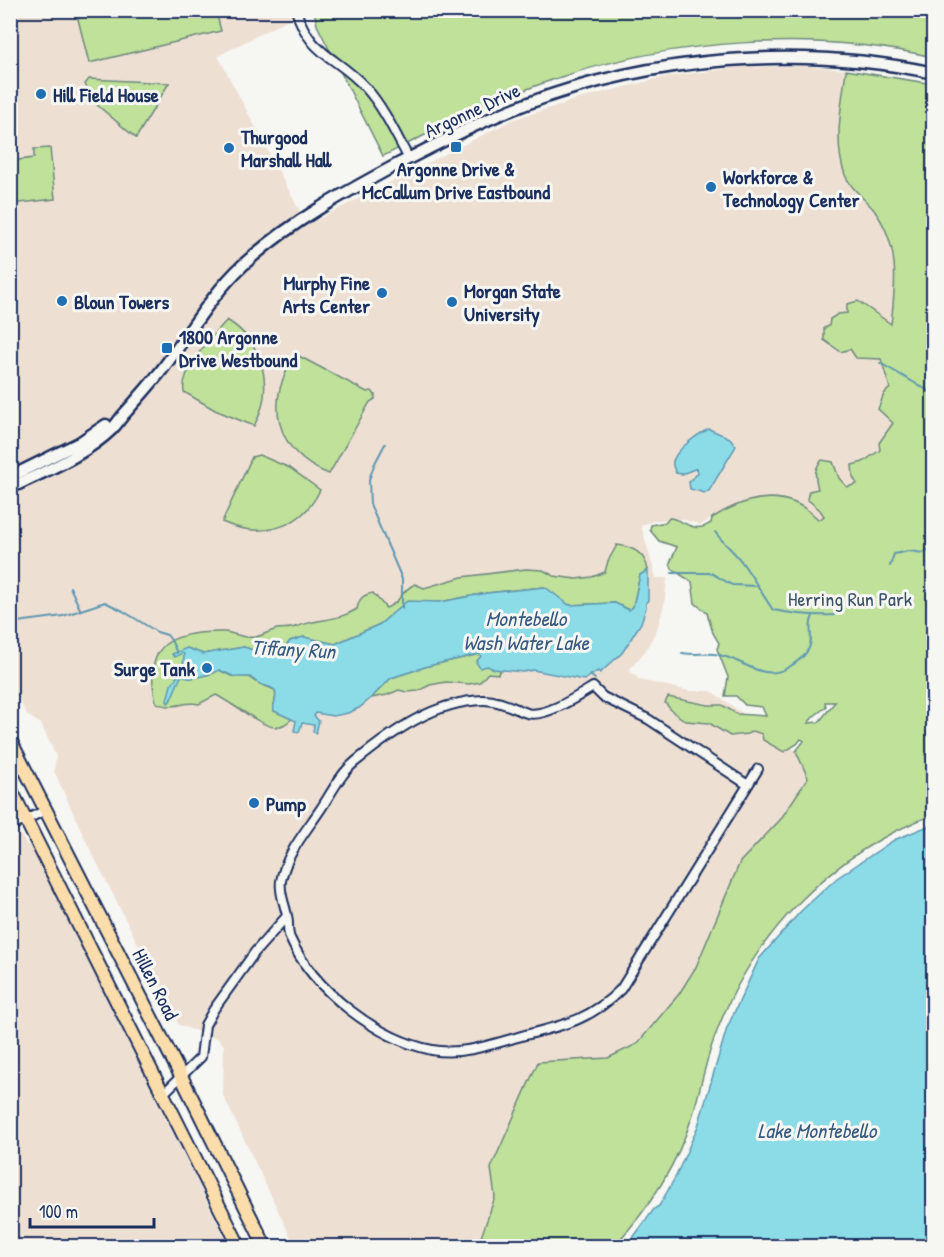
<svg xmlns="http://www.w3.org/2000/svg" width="944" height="1257" viewBox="0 0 944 1257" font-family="'Patrick Hand',sans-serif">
	<rect width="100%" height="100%" fill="#f6f6f2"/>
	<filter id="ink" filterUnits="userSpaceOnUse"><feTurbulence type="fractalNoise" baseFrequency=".0167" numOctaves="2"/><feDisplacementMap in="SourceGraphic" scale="12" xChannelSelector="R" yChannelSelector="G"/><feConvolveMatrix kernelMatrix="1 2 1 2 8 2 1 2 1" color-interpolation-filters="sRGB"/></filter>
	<g filter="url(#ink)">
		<!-- built -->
		<path fill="#eedfd3" d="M10 11H304L218 56 307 225 514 119 582 98 664 77 740 67 806 66 846 70 839 130 840 155 846 178 880 219 888 232 893 250 896 279 888 353 902 410 856 494 818 521 812 513 725 510 701 525 682 519 657 520 641 525 656 578H667L664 605 657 629 646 650 629 670 640 680 690 691H711L796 751 808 778 780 820 740 862 696 967 679 994 637 1044 608 1058 538 1062 491 1168 495 1197 478 1246H295L223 1095 224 1046 219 1039 179 1025 88 845 54 771 56 756 41 724 27 715 11 684Z
			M18 831 26 844 31 847 229 1246H11L10 834Z"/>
		<!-- green -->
		<path fill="#bfe19a" stroke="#6d887c" stroke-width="1.5" fill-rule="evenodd" d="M76 11H216L221 31 89 63Z
			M314 11H933V57C816 30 675 39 561 77 499 97 441 127 383 156L317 25Z
			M846 70 933 84V815C834 851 754 933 717 1031 706 1058 701 1087 693 1114 677 1165 650 1208 614 1246H478L495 1197 491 1168 538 1062 608 1058 637 1044 679 994 696 967 740 862 780 820 808 778 796 751 804 741 801 739 797 744 784 752 763 740 762 734 753 731 747 734 730 736 709 723 686 721 674 713 665 703 668 697 708 705H722L737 714 766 716 762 707 745 705 736 696H725L728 677 717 649 719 643 713 633 707 613 695 603 692 582 672 569 670 563 677 547 659 541 650 530 651 525 666 522 669 518C680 518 690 530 702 527 705 527 708 524 711 523L712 518C749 495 787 487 819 520L824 516 820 510 807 499 809 491 818 489C815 476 813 470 822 460L833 462 839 478 847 487 857 484 853 477 852 465 863 462 880 450 879 443 893 423 878 409 884 394 890 388 881 359 856 358 850 349 841 352 824 340V328L829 326 830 319 838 314 847 313V304L858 301 891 324C896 283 900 245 874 210 865 199 850 188 845 175 833 142 842 104 846 70ZM825 702H835L819 722 808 723 814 716 826 707Z
			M89 79 169 83 136 138 96 104 85 84Z
			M50 148 55 199 11 204V161L34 158V149Z
			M227 320C264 343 275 388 254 426L215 410 184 392C180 369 212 337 227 320Z
			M297 355 367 392 372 391 375 395V399L370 402 329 474C276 455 262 399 297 355Z
			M259 455 290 468 320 490C301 530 260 539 222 522L252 457Z
			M617 545C633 547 645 553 648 570L640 575 633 607 629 610 615 603 569 605 544 587 487 593 440 602H407L380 624 335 644 304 637 290 641 281 653 268 655 244 647 203 654 187 648 183 650 185 656 184 669 177 676 170 701 179 679 183 675C194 677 210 677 219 670L231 676 250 677 254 681 275 690C278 699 272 704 274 711L292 719C287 723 282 727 275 727 263 727 230 702 216 695L199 704C184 700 170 712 156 702 142 643 172 631 224 632 235 633 245 639 256 637 263 635 270 631 277 629 282 628 286 629 291 628 297 627 303 624 309 623 326 619 341 619 357 609 359 599 362 595 373 593L386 608C402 602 399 592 415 584L424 588 462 577 526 569 543 570 554 576 576 579 592 577 605 572 608 561Z
			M480 654C486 663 488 670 501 668L498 674 488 673 480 682 469 684 446 682 430 685 418 691 406 692 399 690 387 695 371 698 391 678 428 666Z"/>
		<!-- water -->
		<path fill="#8cdce8" stroke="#5f97b1" stroke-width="1.5" d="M709 429 730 438 736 446 709 491 705 493 690 489 689 482 698 473 697 468 682 474 676 473C674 468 671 464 674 459 678 448 698 434 709 429Z
			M648 570V600L646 603V608L641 623 622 653 600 673 598 671 584 680 533 670 523 672 494 669 487 666 480 668 476 662 481 656 479 654 428 666 391 678 369 700 359 708 348 713 333 716 316 713 314 716 319 721 316 733 313 732 314 725 302 723 299 732 294 731 296 721 274 711C272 704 278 699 275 690 265 683 263 689 250 677H235L219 670C216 673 192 679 188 678 186 677 185 676 183 675L181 676 170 701 168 703 167 700 171 685 183 669 184 654 182 653 175 657 172 654 187 648 203 654 244 647 268 655 281 653 290 641 304 637 335 644 380 624 407 601 440 602 487 593 545 587 569 605 615 603 629 610 633 607 640 575Z
			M933 824V1246H627L654 1209 659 1206 676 1176 698 1126 727 1028 759 959 801 911 837 878 894 840Z"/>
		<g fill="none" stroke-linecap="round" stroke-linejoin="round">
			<!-- stream -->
			<path stroke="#5f97b1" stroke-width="2" d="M880 363 934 394
				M385 444 374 465 369 480 370 504 402 579V608
				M715 532C723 543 733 550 741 561 753 577 762 594 773 610 793 614 813 616 834 615
				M890 566 894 554 909 551 923 553 934 546
				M672 573H711L732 585 758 586
				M70 587 80 609
				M10 623 63 616 105 602 123 611 157 632 167 635 171 640 177 653
				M682 653C695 655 703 653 714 654 742 657 762 684 789 667 796 663 805 656 809 648 814 637 807 627 813 616
				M590 675 595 679"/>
			<defs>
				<path id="street" d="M296 10C310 56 337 56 366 88 384 108 396 135 409 159
					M748 785 648 719 603 697 593 687C578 696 545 718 527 713 513 708 499 700 484 700 434 701 392 732 355 762 340 774 331 794 320 810 306 831 286 854 281 881 279 893 285 904 287 916 289 923 287 932 290 938 313 990 377 1039 432 1050 462 1056 496 1043 525 1035 565 1025 592 1019 621 989L758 769
					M10 827 46 810
					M164 1093 201 1057 205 1025 214 1009 255 952 287 916"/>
				<path id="secondary" d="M10 477 79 443 106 425
					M10 488C45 471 84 456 112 429 117 424 121 417 126 412 139 397 152 383 164 367 190 332 211 295 243 265 290 222 344 193 400 163 441 142 483 120 526 104 653 56 802 45 934 73"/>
				<path id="primary" d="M10 740 181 1076 265 1246
					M10 788 239 1246"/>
			</defs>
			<!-- street casing -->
			<use href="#street" stroke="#1b2f5e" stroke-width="12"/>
			<!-- secondary casing -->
			<use href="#secondary" stroke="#1b2f5e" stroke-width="15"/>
			<!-- primary casing -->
			<use href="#primary" stroke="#1b2f5e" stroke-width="16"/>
			<!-- street -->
			<use href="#street" stroke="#f6f6f2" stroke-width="8"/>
			<!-- secondary -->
			<use href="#secondary" stroke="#f6f6f2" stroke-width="10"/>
			<!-- primary -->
			<use href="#primary" stroke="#fbddab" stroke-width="12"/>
		</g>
	</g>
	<!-- markers -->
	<g fill="#1f6fb2" stroke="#f6f6f2" stroke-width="2">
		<circle cx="41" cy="94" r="6"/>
		<rect x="450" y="141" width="12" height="12" rx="3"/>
		<circle cx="229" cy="148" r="6"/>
		<circle cx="711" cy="187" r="6"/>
		<circle cx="382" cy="293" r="6"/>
		<circle cx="62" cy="301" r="6"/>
		<circle cx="452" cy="302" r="6"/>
		<rect x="161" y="342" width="12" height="12" rx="3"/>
		<circle cx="207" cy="668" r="6"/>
		<circle cx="254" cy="803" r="6"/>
	</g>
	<g text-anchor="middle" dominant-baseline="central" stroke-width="6" stroke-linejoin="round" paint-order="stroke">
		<!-- poi labels -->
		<g font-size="20" font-weight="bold" fill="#1b2f5e" stroke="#f6f6f2" text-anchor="start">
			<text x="53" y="94">Hill Field House</text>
			<text x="241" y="136">Thurgood<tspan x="241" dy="23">Marshall Hall</tspan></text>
			<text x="456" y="168" text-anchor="middle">Argonne Drive &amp;<tspan x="456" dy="23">McCallum Drive Eastbound</tspan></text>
			<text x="723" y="176">Workforce &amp;<tspan x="723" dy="23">Technology Center</tspan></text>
			<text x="370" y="282" text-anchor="end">Murphy Fine<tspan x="370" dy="23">Arts Center</tspan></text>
			<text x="464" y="290">Morgan State<tspan x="464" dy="23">University</tspan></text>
			<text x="74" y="301">Bloun Towers</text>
			<text x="179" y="336">1800 Argonne<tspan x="179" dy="23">Drive Westbound</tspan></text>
			<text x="195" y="668" text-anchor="end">Surge Tank</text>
			<text x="266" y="803">Pump</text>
		</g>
		<!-- street labels -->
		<g font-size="20" fill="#1b2f5e" stroke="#f6f6f2">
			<text transform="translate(472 110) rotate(-25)">Argonne Drive</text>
			<text transform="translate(156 984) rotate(63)">Hillen Road</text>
		</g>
		<!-- park labels -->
		<g font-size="20" fill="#3c536a" stroke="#f6f6f2">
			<text x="850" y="598">Herring Run Park</text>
		</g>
		<!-- water labels -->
		<g font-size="21" font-style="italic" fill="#375a80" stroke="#f6f6f2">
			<text x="526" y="618">Montebello<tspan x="526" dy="24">Wash Water Lake</tspan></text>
			<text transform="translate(293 649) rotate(3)">Tiffany Run</text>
			<text x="817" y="1130">Lake Montebello</text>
		</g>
	</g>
	<!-- margin -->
	<rect width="944" height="1257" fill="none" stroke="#f6f6f2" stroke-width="36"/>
	<rect x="18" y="18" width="908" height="1221" fill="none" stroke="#1b2f5e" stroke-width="2" filter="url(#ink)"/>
	<!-- scale -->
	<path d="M30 1218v9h124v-9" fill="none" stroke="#1b2f5e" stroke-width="3"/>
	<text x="39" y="1218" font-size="18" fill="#1b2f5e" stroke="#f6f6f2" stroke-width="4.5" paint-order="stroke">100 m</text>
</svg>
